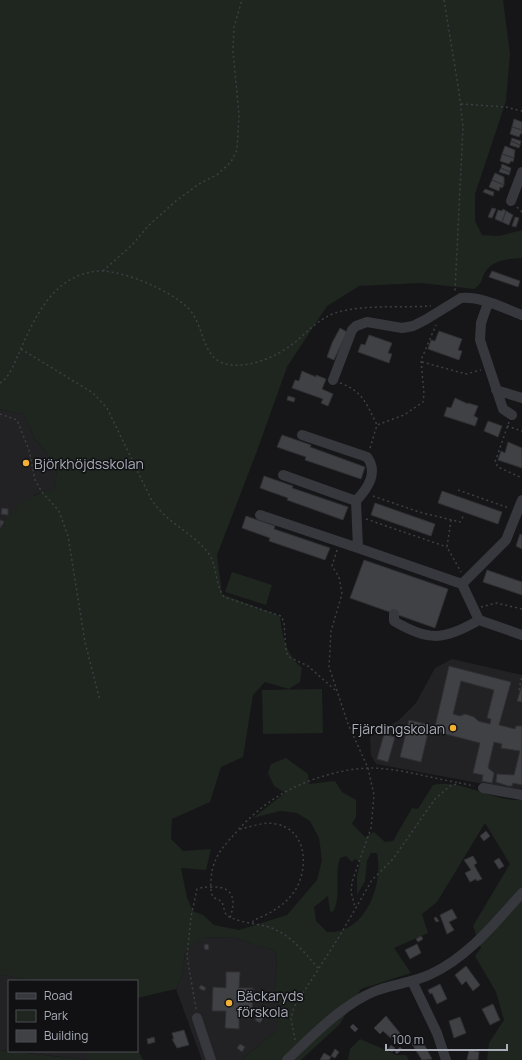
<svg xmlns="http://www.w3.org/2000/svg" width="522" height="1060" viewBox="0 0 522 1060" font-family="Manrope,sans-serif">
	<rect width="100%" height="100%" fill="#161618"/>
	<!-- built -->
	<path fill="#222225" d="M0 409 25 415 34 438 48 454 57 472 54 489 34 495 0 527Z
		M452 659 522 675V791L376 764 371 755 370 737 399 720 416 703 435 668Z
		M231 937 276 951 277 974 274 986 278 1010V1030L241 1060H202L176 989 182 976 185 953 195 943 201 938Z
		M0 974 32 981H9V1051L0 1050Z
		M12 1051H87V1060Z"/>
	<!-- green -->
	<path fill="#1e261f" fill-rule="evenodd" d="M0 0H503L510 54 506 101 475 194V221L482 235 499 236 522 230V258C507 259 490 260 483 276 481 283 480 285 474 289L421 283 359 286 327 306 287 367 257 451 217 555 222 594 280 616C282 636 286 654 302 668L300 682 289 689 265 682 253 695 243 757 221 767 210 802 172 819 171 839 183 851 211 849 206 870 181 868 187 898 193 911 203 915 214 925 239 930 287 915 317 880 322 860 319 838 310 821 297 813 280 811 253 818 285 793 274 786 268 773 271 764 286 758 308 774 309 784 335 781 342 792 356 800V817L352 824 365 837 374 832 385 842 393 841 412 808 418 809 433 785C462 778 492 802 522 800V1060H487L489 1043 504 1020 496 992 475 956 481 948 473 926 510 864 485 823 437 902 422 914 428 933 394 948 411 973 361 989 340 1024 301 1060H241L278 1030V1010L274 986 277 973 276 951 231 937 201 938 185 953 182 976 176 989 137 998V981H32L0 974V527C18 503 25 497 54 489L57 472 48 454 34 438 25 415 0 409ZM371 853H377C384 884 365 935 327 932L316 921 314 907 328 896 330 911 333 912C342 895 334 876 340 858L346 856 352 862 355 859 360 862 357 877V895L365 881 367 861Z
		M232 572 272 585 266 605 225 592Z
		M322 689 323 733 263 734 262 690Z
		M360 1039 397 1055H406L409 1060H348L350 1049Z
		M137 1048 143 1060H0V1050L87 1060V1051H137Z"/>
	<!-- building -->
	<path fill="#404145" stroke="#303034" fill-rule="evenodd" d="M514 119 522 122V130L512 127Z
		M512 127 522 130V134L521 133 519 137 510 134Z
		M512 138 521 141 520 145 511 141Z
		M511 141 520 145 519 148 510 145Z
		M505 146 515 150 514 158 502 154Z
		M502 154 514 158 513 162 511 161 509 164 500 161Z
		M502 164 511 168 510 172 501 168Z
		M501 168 510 172 509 175 499 172Z
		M495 173 504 177V185L492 180Z
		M492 180 504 185 502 188 500 187 499 191 489 187Z
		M485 189 494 192 493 196 483 192Z
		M492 208 496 209 492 218 488 217Z
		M503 209 506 211 502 222 495 219 498 210 502 211Z
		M506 211 513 215 509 225 502 222Z
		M515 217 519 218 516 227 512 226Z
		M492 271 520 281 518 287 489 277Z
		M340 328 347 332 334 360 327 357 332 343Z
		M439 331 462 339 458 350 462 351 459 360 428 349 431 340 435 341Z
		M369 335 392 343 388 353 392 354 389 363 358 352 361 344 365 345Z
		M302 371 316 377V375L326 379 322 389 333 394 328 406 321 403 323 399 292 388 295 380 299 381Z
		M288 396 295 398 294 402 287 400Z
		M455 398 468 404V403L478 406 474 416 478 418 475 426 444 416 447 407 451 408Z
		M488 421 502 426 498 437 484 431Z
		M282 435 311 445 310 447 365 467 361 479 305 460 306 457 277 447Z
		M508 442 522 448V468L498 460 501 451 505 453Z
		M264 476 293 486 292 488 348 507 343 520 287 500 288 498 260 488Z
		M442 491 502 512 498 524 438 503Z
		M375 503 435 524 431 536 371 515Z
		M2 508 8 509V515L1 514Z
		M246 516 275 526 274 529 330 548 325 560 269 541 270 538 242 528Z
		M1 520 4 522 0 528V521Z
		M520 534 522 535V549L516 546Z
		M364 560 448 589 435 628 350 598Z
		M487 570 522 582V595L483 582Z
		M449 666 511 682 499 725 515 729 516 726H522V785L513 783 512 786H508L496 782 497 774 514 775 520 751 501 748 502 744 494 742 488 768 494 773 492 783 482 781 483 775 473 773 480 743 434 731ZM461 681 494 690 487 718 491 719 490 724 478 721 474 717 465 714 460 716 453 714Z
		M522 685V702L517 701Z
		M409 720 430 725 421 762 400 757Z
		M384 734 395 737 388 762 377 759Z
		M486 831 490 836 484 841 480 836Z
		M473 856 477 863 474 865 482 879 477 881 476 879 470 882 465 873 471 870 464 860Z
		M499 858 504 866 499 869 494 861Z
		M452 909 457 918 449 922 454 930 447 934 440 915Z
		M436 917 439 921 436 922 434 918Z
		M421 936 423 939 418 942 416 939Z
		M208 944 209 949 205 950 204 945Z
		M417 944 421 953 410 959 405 950Z
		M466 966 480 985 473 991 466 981 462 985 455 975Z
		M226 972H240L239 988H253L252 1012H239V1029L225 1028 226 1011H212L213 987 226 988Z
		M440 984 447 999 437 1004 432 993 430 994 428 990Z
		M201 985 206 988 204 991 199 988Z
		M493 1004 500 1020 490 1025 482 1009Z
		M259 1013 264 1017 260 1023 255 1020Z
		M386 1016 400 1033 393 1040 383 1031 380 1034 374 1028Z
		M460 1017 466 1033 454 1038 449 1021Z
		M353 1024 358 1029 355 1032 350 1027Z
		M184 1030 189 1045 177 1048 172 1039H174L172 1033Z
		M154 1037 155 1042 148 1044 147 1039Z
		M420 1039 421 1044H424L432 1059 422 1060 415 1049 412 1044Z
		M240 1044 245 1047 242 1052 237 1048Z
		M391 1045 395 1048 392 1052 388 1049Z
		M400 1047 402 1049 397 1054 395 1052Z
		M335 1049 339 1052 335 1058 331 1056Z
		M469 1050 479 1052 478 1060H467Z
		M324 1053 331 1057 329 1060H320Z"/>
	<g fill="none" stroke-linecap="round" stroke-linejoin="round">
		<!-- path -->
		<path stroke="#3d3f44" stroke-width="1.5" stroke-dasharray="2 3" stroke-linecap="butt" d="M444 0 459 92 463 127 455 291
			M461 104 506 107 522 111
			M517 207 522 212
			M103 271 132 245 148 226 177 200 199 184 218 174 231 162 237 150 239 115 233 51 234 27 242 0
			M21 349 93 393 107 408 151 499C167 524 193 532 209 554 217 566 215 584 224 597L281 616 284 622 286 652 289 657 308 666 335 690
			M422 362 466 374 481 370
			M0 383C10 377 14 363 19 353 35 317 53 275 98 271 123 270 169 290 187 307 207 326 199 362 232 365 256 367 284 353 301 337 311 328 321 318 335 313 365 304 400 308 431 306
			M340 383C363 391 367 405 377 425
			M0 414 17 420 29 450 35 480 42 492 59 511 68 536 85 642 100 701
			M509 422 495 462 498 467 522 478
			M507 426 522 431
			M370 448 377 425 404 415 423 402 424 394 421 360 436 325
			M458 490 509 508
			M373 496 419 512 460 522 464 515
			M366 519 447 547
			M451 520 447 547 461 572
			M337 550 332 566 339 577 342 594 331 631 329 667 348 724 368 768 374 795 371 828 352 882 351 892 355 907
			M481 607 496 603 522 609
			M519 690 522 675
			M240 829C251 827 264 821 276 824 308 830 309 870 294 892 284 906 269 914 254 920L252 923
			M318 968C303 951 289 932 265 926 252 923 237 922 226 915L222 902C220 900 217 899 214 898 209 893 211 878 212 871 216 852 227 843 239 829 269 796 305 778 349 770 386 763 423 777 460 783
			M196 1009 187 956 191 917 197 889C202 887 206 887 212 887 234 886 236 900 230 918
			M295 1040 291 1018 294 1007 339 937 372 880 393 859 435 799 450 786 460 783 474 786"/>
		<!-- minor -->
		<path stroke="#37383d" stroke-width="10" d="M511 201 522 172
			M488 303 481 323 480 340 503 409 512 415
			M333 380 352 330 356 326 367 322 402 328 413 326 425 320 461 298C481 296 503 308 522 315
			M496 390 522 398
			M302 435 367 457C379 473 367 489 356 501L358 548 462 584 479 620 522 635
			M283 475 356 501
			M260 515 358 548
			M462 584 506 540 522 500
			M394 614V621C429 642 445 640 479 620
			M483 788 522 795
			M412 981 437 1033 446 1060
			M197 1018 211 1060
			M287 1060C311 1037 342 1005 373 992 391 984 413 983 431 974 468 957 495 923 522 893"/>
	</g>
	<!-- markers -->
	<g fill="#f2b134" stroke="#111113" stroke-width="1.5">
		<circle cx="26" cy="463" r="4"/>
		<circle cx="453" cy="728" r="4"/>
		<circle cx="229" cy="1003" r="4"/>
	</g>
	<g text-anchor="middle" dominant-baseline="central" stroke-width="3" stroke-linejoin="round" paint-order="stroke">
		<!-- poi labels -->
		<g font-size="14" fill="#a8adb8" stroke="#111113" text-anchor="start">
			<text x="34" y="463">Björkhöjdsskolan</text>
			<text x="445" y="728" text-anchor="end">Fjärdingskolan</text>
			<text x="237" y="995">Bäckaryds<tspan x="237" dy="16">förskola</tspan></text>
		</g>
	</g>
	<!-- legend -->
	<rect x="8" y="980" width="130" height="72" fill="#111113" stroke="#4d4f55"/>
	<rect x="16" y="993" width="20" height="6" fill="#37383d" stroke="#4d4f55"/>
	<text x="44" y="1000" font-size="12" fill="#a8adb8">Road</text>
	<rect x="16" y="1010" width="20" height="12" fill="#1e261f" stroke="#4d4f55"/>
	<text x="44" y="1020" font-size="12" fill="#a8adb8">Park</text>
	<rect x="16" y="1030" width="20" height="12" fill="#404145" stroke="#4d4f55"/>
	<text x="44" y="1040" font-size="12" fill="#a8adb8">Building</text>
	<!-- scale -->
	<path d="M386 1044v6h121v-6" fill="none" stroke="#a8adb8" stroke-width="2"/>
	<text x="392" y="1044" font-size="12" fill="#a8adb8" stroke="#111113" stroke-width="3" paint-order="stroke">100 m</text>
</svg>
